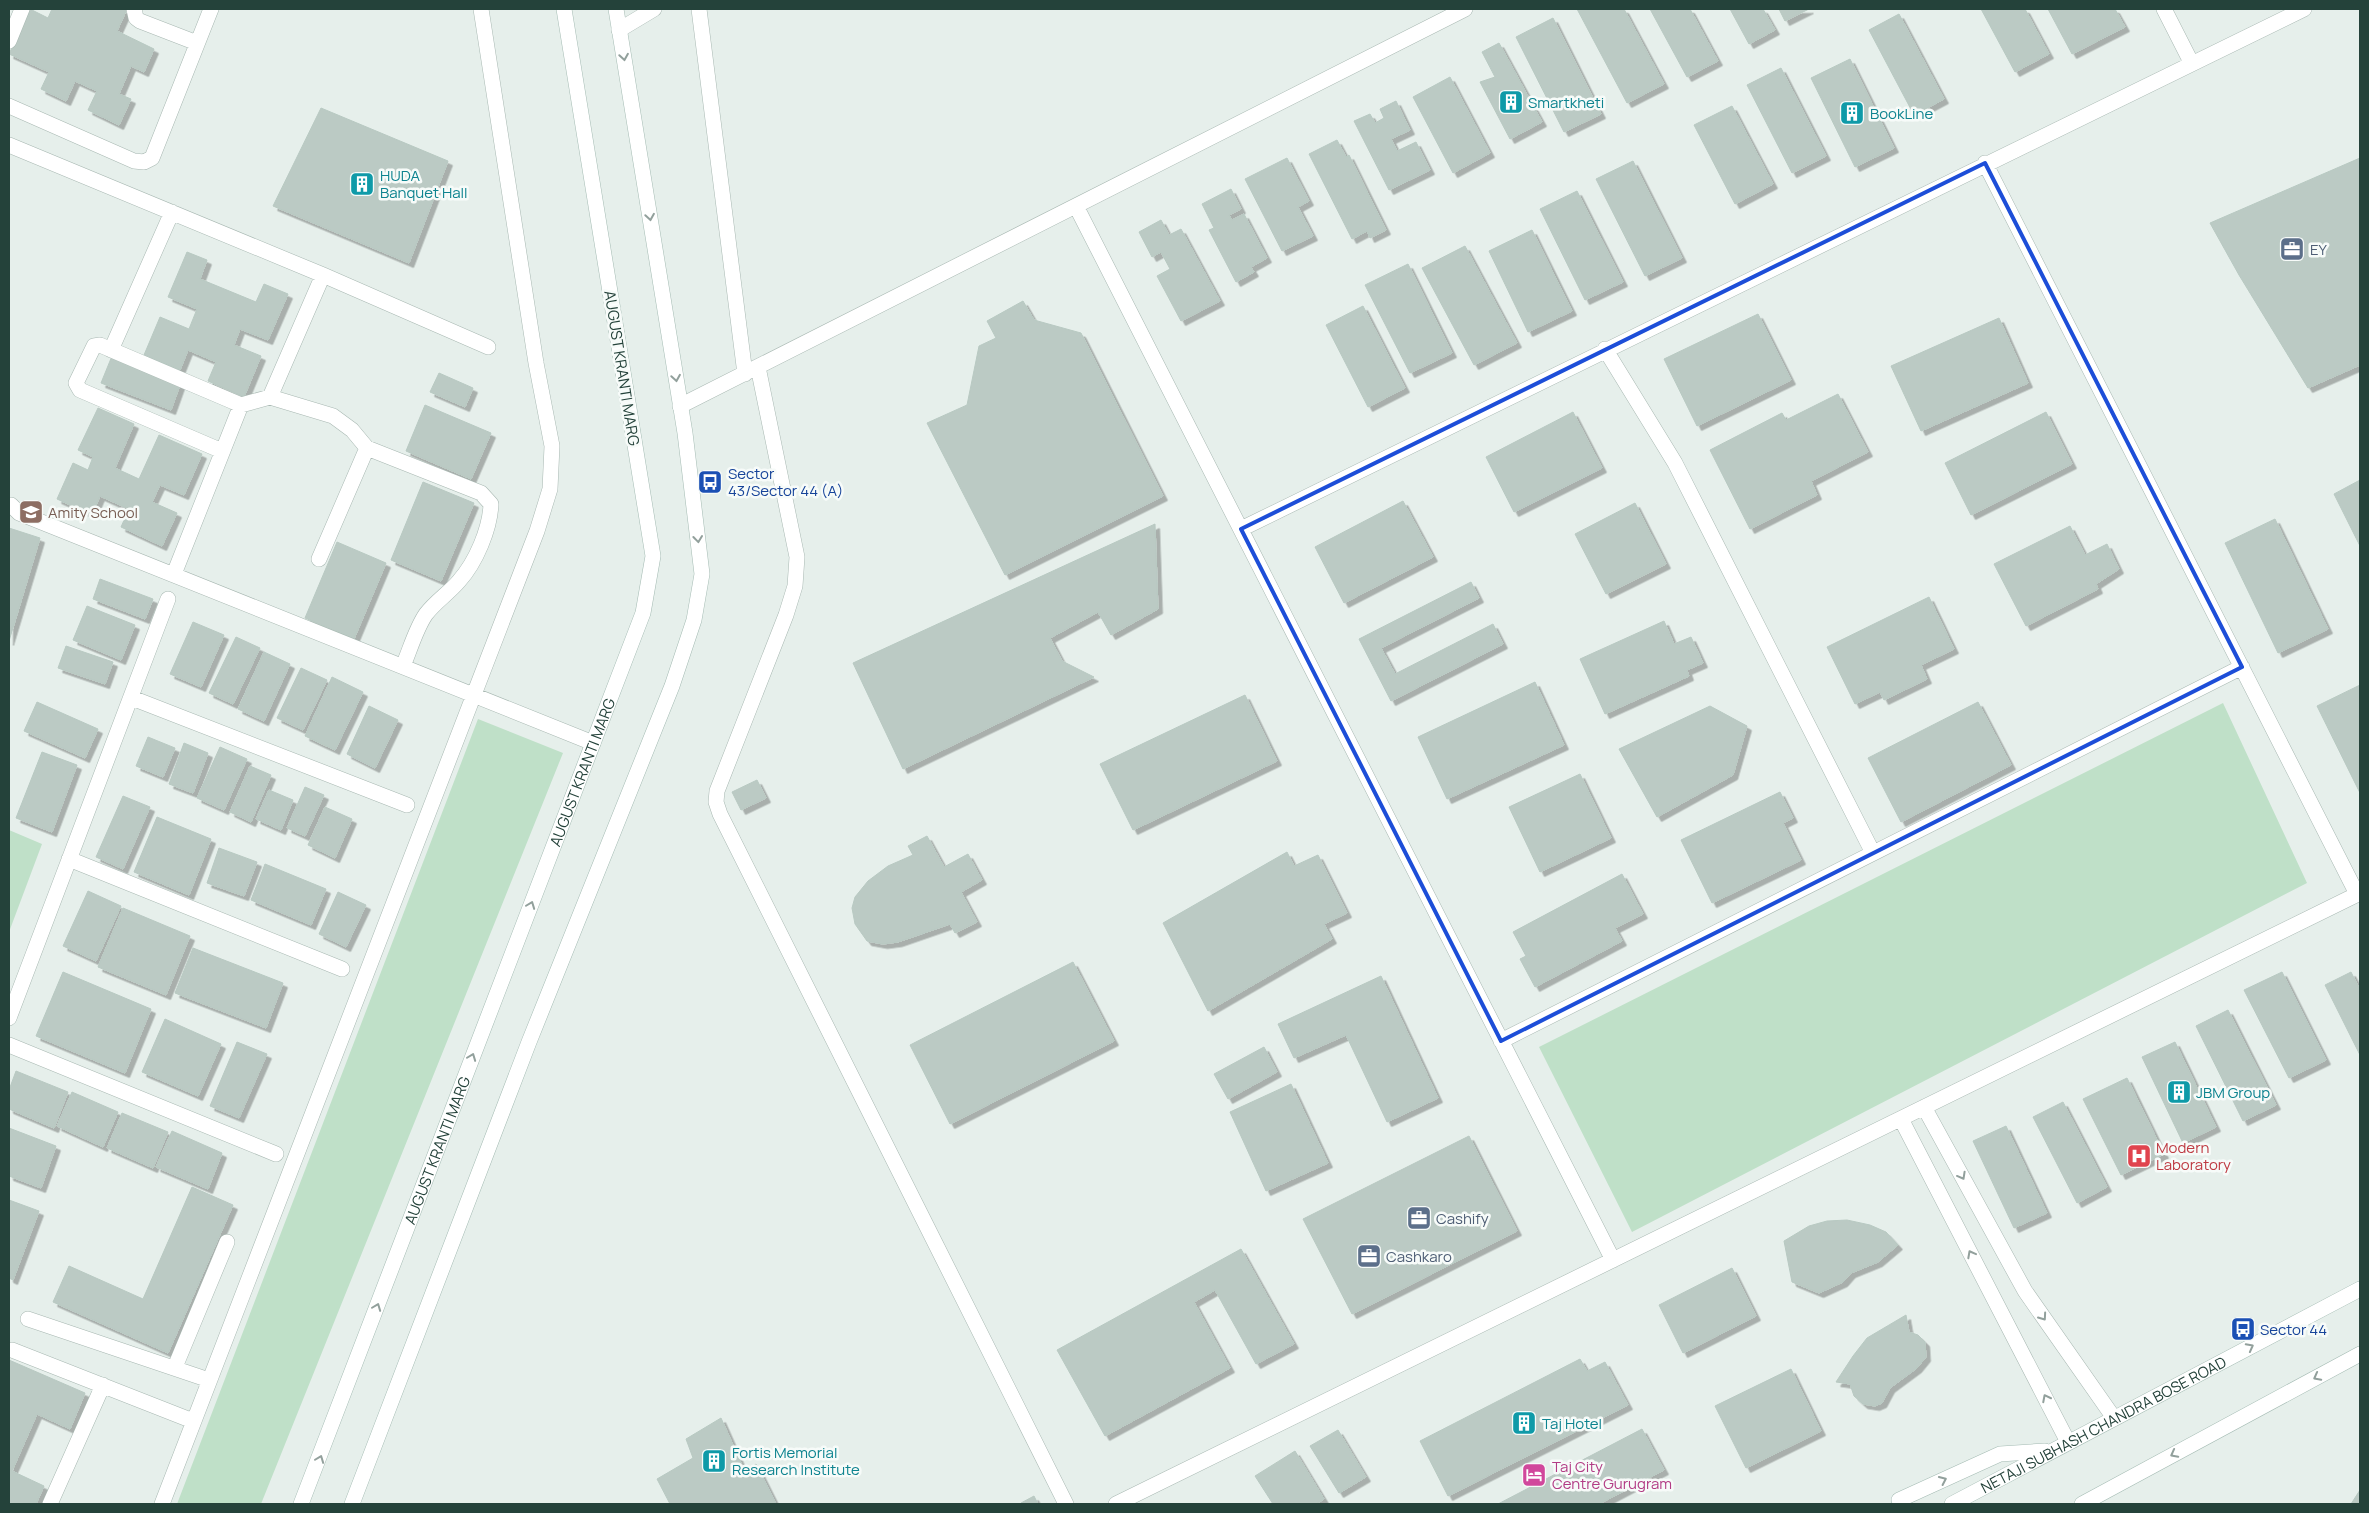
<svg xmlns="http://www.w3.org/2000/svg" width="2369" height="1513" viewBox="0 0 2369 1513" font-family="Manrope,sans-serif">
	<defs>
		<filter id="shadow"><feDropShadow dx="4.5" dy="4.5" stdDeviation="0" flood-color="#0004"/></filter>
	</defs>
	<rect width="100%" height="100%" fill="#e6efeb"/>
	<!-- green -->
	<path fill="#bfe0c8" d="M2223 703 2307 883 1632 1232 1539 1047Z
		M478 719 563 753 261 1504H177Z
		M9 830 42 844 9 932Z"/>
	<!-- building -->
	<path fill="#bbcac4" stroke="#b8c9c2" filter="url(#shadow)" d="M30 9 48 18 52 9H127L117 31 154 49 144 72 131 66 119 94 131 99 119 125 88 110 97 91 75 81 66 101 41 89 49 72 9 54Z
		M1577 9H1624L1664 84 1627 103Z
		M1650 9H1690L1718 61 1687 77Z
		M1730 9H1763L1775 30 1749 44Z
		M1779 9H1809L1785 21Z
		M1981 9H2025L2049 54 2015 72Z
		M2048 9H2115L2125 27 2072 54Z
		M1899 14 1944 99 1914 115 1869 30Z
		M1553 18 1601 114 1564 132 1516 37Z
		M1499 43 1542 122 1510 139 1480 82 1495 77 1482 52Z
		M1850 59 1894 148 1855 167 1811 78Z
		M1781 68 1826 156 1792 173 1747 85Z
		M1450 77 1490 153 1453 173 1413 97Z
		M1396 101 1410 130 1391 139 1397 151 1416 142 1430 170 1389 190 1354 121 1370 114 1375 123 1384 118 1380 109Z
		M1732 106 1773 184 1735 204 1694 125Z
		M321 108 448 161 409 263 273 206Z
		M1337 140 1346 157 1349 155 1386 230 1370 238 1367 231 1352 239 1309 154Z
		M1287 158 1309 201 1298 207 1313 236 1282 251 1245 179Z
		M2360 158V365L2308 388 2239 275 2210 223Z
		M1633 161 1682 258 1645 276 1596 179Z
		M1231 189 1241 209 1229 215 1232 220 1244 214 1267 258 1251 267 1254 272 1236 282 1209 230 1214 228 1202 204Z
		M1577 191 1623 282 1585 300 1540 209Z
		M1161 220 1169 235 1181 229 1220 301 1181 321 1157 276 1170 269 1161 252 1152 257 1139 232Z
		M1532 230 1572 311 1528 332 1489 251Z
		M1465 246 1517 343 1474 365 1422 268Z
		M187 252 207 260 200 279 256 302 264 284 288 294 268 340 240 329 234 345 261 356 244 397 208 381 216 362 188 350 180 370 144 355 160 317 189 329 197 309 168 297Z
		M1408 264 1452 353 1410 373 1365 285Z
		M1023 301 1034 320 1081 333 1163 496 1005 575 927 423 967 405 979 346 996 338 987 321Z
		M1363 306 1405 388 1368 407 1326 325Z
		M1758 314 1791 380 1697 426 1664 359Z
		M1999 318 2028 383 1921 431 1891 366Z
		M112 356 181 382 171 410 101 383Z
		M439 373 473 388 465 407 430 392Z
		M1838 394 1868 452 1811 481 1817 495 1750 529 1710 450 1782 413 1786 420Z
		M425 405 491 433 471 479 406 451Z
		M98 408 134 424 115 468 139 479 159 435 202 454 184 495 160 485 152 502 177 513 162 546 121 527 129 509 100 496 92 515 57 499 73 463 88 470 93 457 78 450Z
		M1573 412 1602 468 1514 512 1486 457Z
		M2046 412 2072 464 1971 515 1945 463Z
		M2360 480V546L2334 494Z
		M423 482 474 503 441 581 391 560Z
		M1403 501 1433 557 1344 603 1315 547Z
		M1635 503 1666 564 1606 594 1575 534Z
		M2275 519 2328 629 2278 653 2225 543Z
		M1155 524 1158 609 1111 635 1098 612 1050 638 1062 661 1094 677 903 769 853 663Z
		M2070 526 2085 555 2107 544 2119 569 2096 584 2098 589 2026 626 1994 564Z
		M9 528 40 538 9 641Z
		M337 542 386 563 354 639 305 618Z
		M100 579 153 599 145 619 93 599Z
		M1471 582 1479 598 1381 648 1395 674 1493 624 1503 644 1391 701 1359 639Z
		M1929 597 1954 649 1921 665 1927 679 1884 700 1880 692 1855 704 1827 647Z
		M87 606 135 625 121 660 73 640Z
		M1664 621 1674 644 1691 637 1703 663 1687 670 1689 676 1605 714 1580 659Z
		M193 622 224 635 201 687 170 674Z
		M236 637 260 648 233 704 209 693Z
		M66 646 113 662 105 684 58 668Z
		M264 652 290 664 264 721 238 709Z
		M301 668 327 680 303 730 277 718Z
		M332 677 363 692 335 750 305 736Z
		M1535 682 1564 745 1447 799 1418 737Z
		M2360 685V793L2317 706Z
		M1245 695 1277 761 1133 830 1100 764Z
		M37 702 98 729 85 758 24 731Z
		M1978 702 2011 765 1901 822 1868 758Z
		M369 706 398 720 375 768 347 754Z
		M1710 706 1747 726 1733 775 1657 817 1619 749Z
		M148 737 175 748 163 777 136 766Z
		M184 743 208 753 193 793 169 784Z
		M220 747 247 759 224 810 197 798Z
		M42 752 77 765 52 832 16 818Z
		M250 766 271 775 251 822 230 812Z
		M1580 774 1611 838 1540 872 1509 807Z
		M757 780 766 798 741 810 732 792Z
		M305 787 324 795 305 836 287 828Z
		M269 790 293 800 281 830 256 819Z
		M1780 792 1793 818 1783 823 1801 860 1712 903 1681 840Z
		M123 796 150 807 123 869 96 857Z
		M325 807 352 819 335 858 308 845Z
		M157 817 211 839 189 895 134 872Z
		M927 836 944 867 968 854 982 880 961 892 977 922 955 933 950 924 898 942 883 944 867 941 855 924 852 908 855 897 868 881 888 866 913 855 908 846Z
		M219 848 257 862 244 896 207 883Z
		M1287 852 1294 866 1318 855 1347 913 1324 924 1332 939 1208 1011 1163 923Z
		M265 864 326 889 311 925 251 900Z
		M1622 874 1643 914 1615 928 1622 941 1535 987 1520 959 1526 956 1513 932Z
		M88 891 121 906 96 961 63 946Z
		M338 892 366 905 346 947 319 934Z
		M123 908 190 936 166 995 98 967Z
		M193 948 283 983 266 1028 175 993Z
		M1073 962 1114 1041 950 1124 910 1045Z
		M63 972 151 1009 125 1073 36 1036Z
		M2282 972 2326 1060 2289 1078 2244 990Z
		M2351 972 2360 990V1055L2325 985Z
		M1381 976 1438 1098 1387 1122 1346 1035 1294 1058 1278 1024Z
		M2228 1010 2276 1105 2243 1121 2196 1026Z
		M165 1019 221 1044 198 1096 142 1072Z
		M237 1042 267 1054 239 1118 210 1106Z
		M2175 1042 2216 1127 2183 1143 2142 1057Z
		M1264 1047 1277 1072 1228 1099 1214 1074Z
		M16 1071 68 1092 54 1128 9 1109V1090Z
		M2127 1078 2164 1154 2121 1175 2083 1099Z
		M1291 1084 1328 1163 1266 1191 1230 1112Z
		M72 1092 118 1112 103 1147 57 1126Z
		M2063 1102 2107 1187 2077 1203 2033 1117Z
		M122 1113 168 1132 153 1168 107 1148Z
		M2006 1126 2047 1213 2014 1228 1973 1141Z
		M9 1128 56 1146 41 1188 9 1176Z
		M172 1131 222 1153 208 1189 156 1167Z
		M1469 1136 1517 1231 1352 1314 1303 1219Z
		M192 1187 233 1205 168 1353 53 1302 69 1266 143 1299Z
		M9 1200 39 1211 13 1280 9 1278Z
		M1847 1220 1870 1225 1886 1232 1898 1245 1878 1262 1851 1273 1843 1282 1819 1293 1792 1282 1784 1241 1809 1226 1827 1221Z
		M1241 1249 1294 1344 1256 1364 1215 1290 1194 1302 1230 1368 1105 1436 1057 1350Z
		M1732 1268 1756 1316 1683 1353 1659 1305Z
		M1906 1315 1909 1332 1918 1335 1925 1342 1926 1357 1917 1368 1890 1388 1882 1403 1875 1406 1863 1404 1854 1396 1850 1384 1836 1382 1853 1356 1867 1338Z
		M1580 1359 1587 1371 1605 1362 1628 1405 1448 1496 1420 1441Z
		M9 1360 85 1393 70 1429 37 1414 12 1471 44 1486 36 1504H9Z
		M1791 1369 1821 1431 1746 1468 1715 1406Z
		M721 1418 745 1472 756 1464 776 1504H670L657 1479 693 1458 686 1439Z
		M1642 1429 1664 1470 1599 1504H1498Z
		M1338 1430 1366 1477 1339 1493 1310 1446Z
		M1295 1451 1324 1499 1316 1504H1273L1255 1476Z
		M2360 1490V1504H2351Z
		M1034 1496 1038 1504H1021V1503Z"/>
	<g fill="none" stroke-linecap="round" stroke-linejoin="round">
		<defs>
			<path id="street" d="M134 9 136 18 140 21 197 43
				M699 9 745 374
				M2164 9 2191 62
				M619 30 654 9
				M9 41 22 9
				M9 106 134 161 144 162 152 158 211 9
				M9 145 323 275 488 347
				M1985 163 2357 894
				M1076 206 1613 1260
				M1605 349 1675 463 1873 853
				M111 350 172 212
				M758 367 797 557 795 586 786 615 717 791 716 802 720 814 1066 1504
				M270 397 333 416 352 430 367 448 481 493 491 504C490 529 476 562 459 581 449 593 436 601 426 614 416 628 410 650 403 666
				M680 406 1465 9
				M222 451 80 390 76 383 94 346 100 345 241 405
				M11 505 19 513 593 743
				M1241 529 2304 9
				M319 559 367 448
				M174 574 241 405 270 397 323 275
				M132 698 407 805
				M69 859 342 969
				M9 1018 168 599
				M1501 1041 2242 667
				M9 1045 276 1154
				M1924 1107 2025 1291 2114 1418
				M1901 1119 2068 1442
				M28 1319 209 1380
				M12 1350 193 1421
				M175 1367 227 1242
				M50 1504 103 1385
				M162 1504 537 531 550 489 552 446 536 363 481 9
				M1116 1504 2360 893"/>
			<g id="secondary">
				<path d="M1899 1500 2000 1454 2045 1451"/>
				<path id="s1" d="M301 1504 643 613 653 556 564 9"/>
				<path d="M352 1504 529 1042 672 686 694 620 702 574 685 433 616 9"/>
				<path id="s2" d="M1952 1504 2360 1289"/>
				<path d="M2082 1504 2360 1354"/>
			</g>
		</defs>
		<!-- street casing -->
		<use href="#street" stroke="#a8b8b2" stroke-width="16"/>
		<!-- secondary casing -->
		<use href="#secondary" stroke="#a4bbb3" stroke-width="16"/>
		<!-- street -->
		<use href="#street" stroke="#fff" stroke-width="15"/>
		<!-- secondary -->
		<use href="#secondary" stroke="#fff" stroke-width="15"/>
	</g>
	<!-- one-way arrows -->
	<defs><path id="oneway-chevron" d="M-2-3.5L2.5 0L-2 3.5" fill="none" stroke-width="1.6" stroke-linecap="round" stroke-linejoin="round" transform="scale(1.25)"/></defs>
	<g stroke="#92a09c">
		<use href="#oneway-chevron" transform="translate(624 57) rotate(81)"/>
		<use href="#oneway-chevron" transform="translate(650 217) rotate(81)"/>
		<use href="#oneway-chevron" transform="translate(676 378) rotate(81)"/>
		<use href="#oneway-chevron" transform="translate(698 539) rotate(83)"/>
		<use href="#oneway-chevron" transform="translate(531 905) rotate(-69)"/>
		<use href="#oneway-chevron" transform="translate(472 1057) rotate(-69)"/>
		<use href="#oneway-chevron" transform="translate(1962 1176) rotate(61)"/>
		<use href="#oneway-chevron" transform="translate(1971 1254) rotate(-118)"/>
		<use href="#oneway-chevron" transform="translate(377 1307) rotate(-69)"/>
		<use href="#oneway-chevron" transform="translate(2043 1317) rotate(55)"/>
		<use href="#oneway-chevron" transform="translate(2250 1347) rotate(-28)"/>
		<use href="#oneway-chevron" transform="translate(2317 1377) rotate(152)"/>
		<use href="#oneway-chevron" transform="translate(2046 1398) rotate(-117)"/>
		<use href="#oneway-chevron" transform="translate(2174 1454) rotate(152)"/>
		<use href="#oneway-chevron" transform="translate(320 1459) rotate(-69)"/>
		<use href="#oneway-chevron" transform="translate(1943 1480) rotate(-25)"/>
	</g>
	<!-- marked area -->
	<path fill="none" stroke="#1d4ed8" stroke-width="4" stroke-linejoin="round" d="M1985 163 2242 667 1501 1041 1241 529Z"/>
	<!-- icons -->
	<defs>
		<symbol id="building-square" viewBox="-11 -11 22 22"><rect x="-9" y="-9" width="18" height="18" rx="4" fill="#0f9aa8" stroke="#f7fbf9"/><path d="M-4-6H4V6H1V3H-1V6H-4ZM-2.5-4.3h1.7v1.8h-1.7ZM.8-4.3h1.7v1.8H.8ZM-2.5-1h1.7V.8h-1.7ZM.8-1h1.7V.8H.8Z" fill="#fff"/></symbol>
		<symbol id="office-square" viewBox="-11 -11 22 22"><rect x="-9" y="-9" width="18" height="18" rx="4" fill="#5c6f8a" stroke="#f7fbf9"/><path d="M-6-3h4V-5.5h4V-3h4V5H-6ZM-1-4.5V-3h2v-1.5ZM-6 0V1H6V0Z" fill="#fff"/></symbol>
		<symbol id="bus-square" viewBox="-11 -11 22 22"><rect x="-9" y="-9" width="18" height="18" rx="4" fill="#1a4fb4" stroke="#f7fbf9"/><path d="M-5-6H5V4H4V6H2V4H-2V6H-4V4H-5ZM-3.5-4V0h7V-4ZM-3.5 1.2v1.5H-2V1.2ZM2 1.2v1.5H3.5V1.2Z" fill="#fff"/></symbol>
		<symbol id="school-square" viewBox="-11 -11 22 22"><rect x="-9" y="-9" width="18" height="18" rx="4" fill="#8d6e63" stroke="#f7fbf9"/><path d="M0-5L7-2L0 1L-7-2ZM-4 1L0 2.5L4 1V4Q0 6-4 4Z" fill="#fff"/></symbol>
		<symbol id="hospital-square" viewBox="-11 -11 22 22"><rect x="-9" y="-9" width="18" height="18" rx="4" fill="#e0444e" stroke="#f7fbf9"/><path d="M-5-5h3v3.5h4V-5h3V5h-3V1.5h-4V5h-3Z" fill="#fff"/></symbol>
		<symbol id="hotel-square" viewBox="-11 -11 22 22"><rect x="-9" y="-9" width="18" height="18" rx="4" fill="#d1479c" stroke="#f7fbf9"/><path d="M-6-4.5h1.5V1H6V5H4.5V3h-9V5H-6ZM-4 0a1.8 1.8 0 1 1 3.6 0ZM.5 0V-2.5h3Q6-2.5 6 0Z" fill="#fff"/></symbol>
	</defs>
	<g fill-rule="evenodd">
		<use href="#building-square" x="1497" y="88" width="28" height="28"/>
		<use href="#building-square" x="1838" y="99" width="28" height="28"/>
		<use href="#building-square" x="348" y="170" width="28" height="28"/>
		<use href="#office-square" x="2278" y="235" width="28" height="28"/>
		<use href="#bus-square" x="696" y="468" width="28" height="28"/>
		<use href="#school-square" x="17" y="498" width="28" height="28"/>
		<use href="#building-square" x="2165" y="1078" width="28" height="28"/>
		<use href="#hospital-square" x="2125" y="1142" width="28" height="28"/>
		<use href="#office-square" x="1405" y="1204" width="28" height="28"/>
		<use href="#office-square" x="1355" y="1242" width="28" height="28"/>
		<use href="#bus-square" x="2229" y="1315" width="28" height="28"/>
		<use href="#building-square" x="1510" y="1409" width="28" height="28"/>
		<use href="#building-square" x="700" y="1447" width="28" height="28"/>
		<use href="#hotel-square" x="1520" y="1461" width="28" height="28"/>
	</g>
	<g text-anchor="middle" dominant-baseline="central" stroke-width="5" stroke-linejoin="round" paint-order="stroke">
		<!-- culture labels -->
		<g font-size="15" fill="#0d838f" stroke="#f7fbf9" text-anchor="start">
			<text x="1528" y="102">Smartkheti</text>
			<text x="1870" y="113">BookLine</text>
			<text x="380" y="175">HUDA<tspan x="380" dy="17">Banquet Hall</tspan></text>
			<text x="2196" y="1092">JBM Group</text>
			<text x="1542" y="1423">Taj Hotel</text>
			<text x="732" y="1452">Fortis Memorial<tspan x="732" dy="17">Research Institute</tspan></text>
		</g>
		<!-- service labels -->
		<g font-size="15" fill="#4e5e75" stroke="#f7fbf9" text-anchor="start">
			<text x="2310" y="249">EY</text>
			<text x="1436" y="1218">Cashify</text>
			<text x="1386" y="1256">Cashkaro</text>
		</g>
		<!-- street labels -->
		<g font-size="15" fill="#24423a" stroke="#f7fbf9">
			<text transform="translate(622 368) rotate(81)">AUGUST KRANTI MARG</text>
			<text stroke="none"><textPath href="#s1" startOffset="784">AUGUST KRANTI MARG</textPath></text>
			<text stroke="none"><textPath href="#s1" startOffset="379">AUGUST KRANTI MARG</textPath></text>
			<text stroke="none"><textPath href="#s2" startOffset="171">NETAJI SUBHASH CHANDRA BOSE ROAD</textPath></text>
		</g>
		<!-- transit labels -->
		<g font-size="15" fill="#164399" stroke="#f7fbf9" text-anchor="start">
			<text x="728" y="473">Sector<tspan x="728" dy="17">43/Sector 44 (A)</tspan></text>
			<text x="2260" y="1329">Sector 44</text>
		</g>
		<!-- education labels -->
		<g font-size="15" fill="#785e54" stroke="#f7fbf9" text-anchor="start">
			<text x="48" y="512">Amity School</text>
		</g>
		<!-- health labels -->
		<g font-size="15" fill="#be3a42" stroke="#f7fbf9" text-anchor="start">
			<text x="2156" y="1147">Modern<tspan x="2156" dy="17">Laboratory</tspan></text>
		</g>
		<!-- hotel labels -->
		<g font-size="15" fill="#b23c85" stroke="#f7fbf9" text-anchor="start">
			<text x="1552" y="1466">Taj City<tspan x="1552" dy="17">Centre Gurugram</tspan></text>
		</g>
	</g>
	<!-- border -->
	<rect width="2369" height="1513" fill="none" stroke="#24423a" stroke-width="20"/>
</svg>
